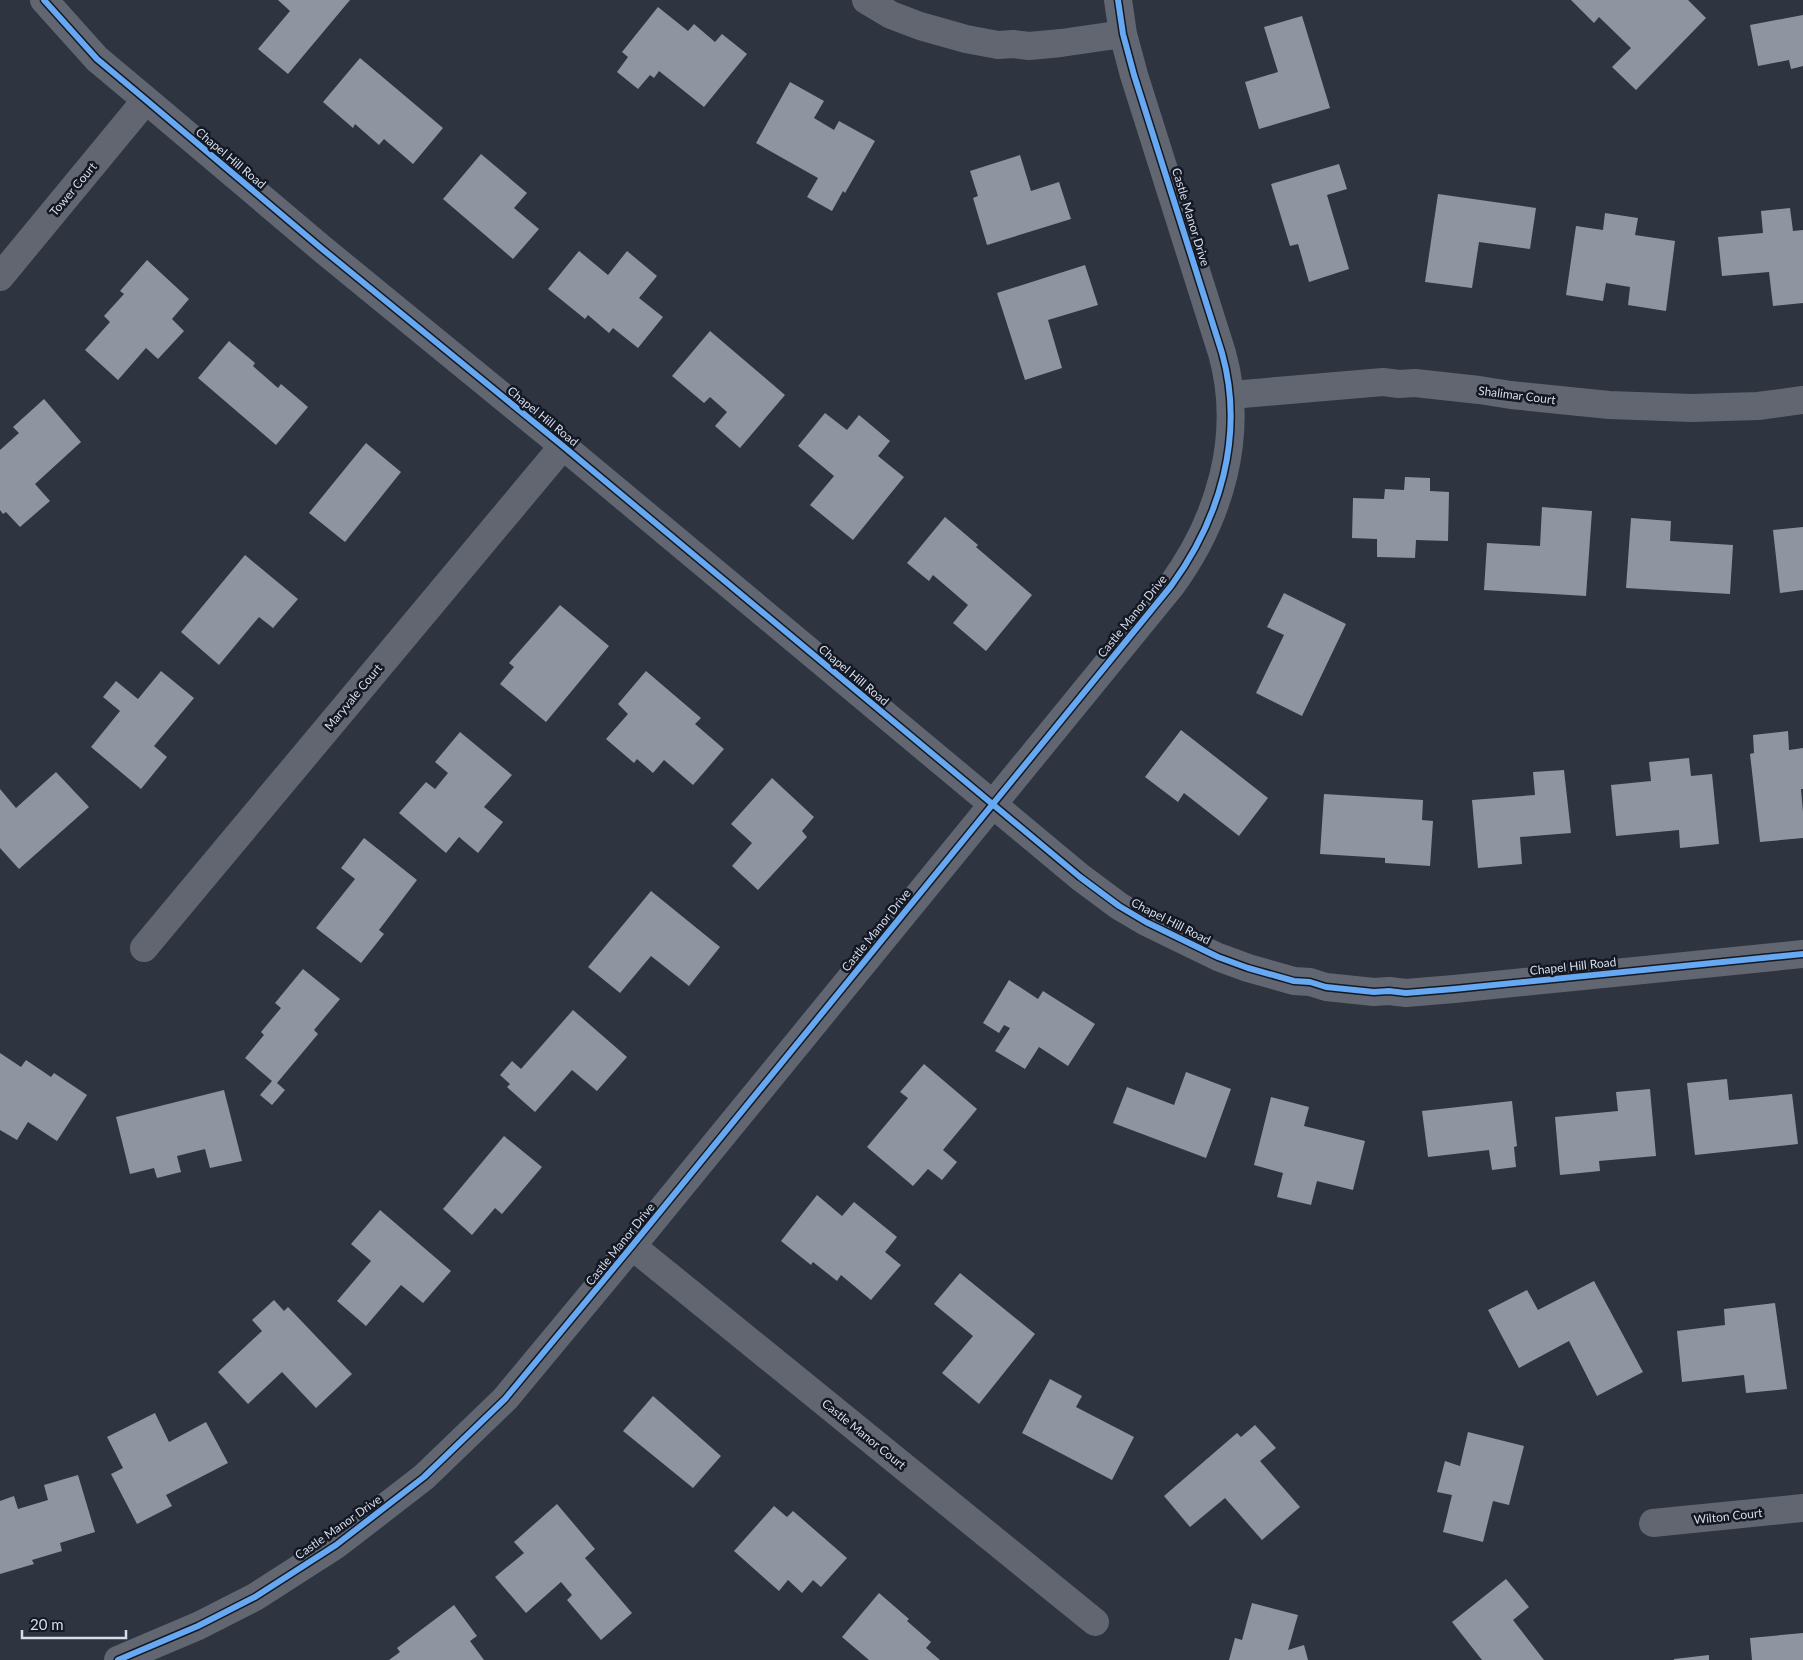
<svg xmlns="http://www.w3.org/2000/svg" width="1803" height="1660" viewBox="0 0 1803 1660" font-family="Lato,sans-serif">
	<rect width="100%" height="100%" fill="#2e3440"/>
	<!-- building -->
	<path fill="#8f95a0" d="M278 0H350L288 74 258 49 290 11Z
		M1571 0H1688L1706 18 1636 90 1612 67 1631 48 1599 17 1594 23Z
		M658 7 688 31 694 24 715 42 722 34 747 54 704 107 659 71 654 78 650 75 638 89 617 72 628 57 622 52Z
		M1803 15V66L1791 69 1789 60 1758 66 1750 25Z
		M1302 16 1330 108 1259 129 1245 82 1278 72 1264 27Z
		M360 58 443 128 413 164 384 139 379 145 355 124 353 128 323 102Z
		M790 82 824 101 814 118 834 130 839 121 875 141 845 193 843 191 832 211 807 197 818 178 756 143Z
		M481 154 527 193 514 208 539 229 513 259 443 199Z
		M1020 155 1031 191 1059 182 1071 219 987 245 973 198 978 196 970 171Z
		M1339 164 1347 189 1327 195 1349 269 1309 282 1298 244 1290 246 1271 184Z
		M1438 194 1536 208 1530 249 1479 242 1472 288 1425 282Z
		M1790 208 1793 231 1803 230V303L1773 306 1769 272 1722 276 1718 237 1763 233 1761 211Z
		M1605 213 1638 218 1635 235 1675 241 1666 311 1628 305 1630 287 1606 283 1603 301 1566 295 1576 226 1603 230Z
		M579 251 608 275 627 251 657 276 639 298 663 317 638 348 613 328 609 333 588 315 585 319 548 289Z
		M147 260 189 299 172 319 184 331 158 359 146 348 118 380 85 350 110 322 104 316 124 294 120 291Z
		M1085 265 1098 305 1048 320 1062 368 1025 380 997 293Z
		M710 331 785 395 740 448 715 426 727 412 710 397 704 403 672 376Z
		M229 341 255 363 253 366 278 388 281 384 308 407 276 445 198 378Z
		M44 399 81 442 35 484 50 501 20 527 6 512 3 514 0 510V450L19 433 13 427Z
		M825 413 847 430 859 415 890 441 878 456 904 477 853 540 810 505 834 476 798 446Z
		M366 443 401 472 345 542 309 513Z
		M1405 477 1430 478V491L1449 492 1448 541 1416 540 1415 558 1377 557V539L1352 538 1353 498 1384 499 1385 489 1404 490Z
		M1542 507 1592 511 1586 596 1484 590 1487 543 1540 546Z
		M945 517 978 545 976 547 1032 595 986 651 953 623 968 605 933 575 929 581 907 563Z
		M1631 518 1671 521 1670 541 1733 545 1730 594 1626 588Z
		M1803 527V590L1780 593 1773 530Z
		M245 555 298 599 273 628 259 617 219 665 181 632Z
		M1284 593 1346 624 1302 716 1256 693 1284 635 1267 627Z
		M560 605 609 646 546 722 500 684 514 667 509 663Z
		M161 671 194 698 154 746 167 757 141 789 91 747 120 711 103 697 116 681 138 699Z
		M646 671 701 718 695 724 724 749 693 785 664 760 653 773 637 759 634 763 606 739 628 714 618 704Z
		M1181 730 1268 798 1239 836 1184 793 1178 802 1145 777Z
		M1788 731 1789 750 1803 748V789H1801L1803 812V838L1760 842 1750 754 1754 753 1753 735Z
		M460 732 512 775 484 807 503 822 478 853 459 837 446 853 399 813 426 782 435 789 448 773 435 762Z
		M1689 758 1691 776 1712 774 1719 844 1680 848 1679 830 1616 836 1611 785 1651 781 1649 762Z
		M1564 770 1571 833 1520 837 1522 864 1478 868 1472 800 1535 795 1533 772Z
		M56 772 89 807 19 869 0 848V789L16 808Z
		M772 778 814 817 802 831 807 837 758 890 732 866 752 843 731 824Z
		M1324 794 1423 800 1422 820 1433 821 1430 866 1385 863V858L1320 854Z
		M364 838 417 880 379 930 384 934 361 963 316 928 355 879 341 868Z
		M651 891 720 947 689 986 651 956 620 993 588 967Z
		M303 969 340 999 314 1030 318 1034 277 1083 285 1090 272 1105 260 1095 272 1081 245 1058 264 1035 261 1032 281 1008 275 1003Z
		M1009 980 1038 999 1043 991 1095 1024 1068 1066 1039 1047 1025 1069 995 1051 1010 1028 1004 1025 999 1033 983 1023Z
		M573 1010 627 1057 597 1091 572 1070 535 1112 507 1087 510 1084 500 1075 512 1061 521 1069Z
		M0 1053 21 1067 26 1060 51 1077 54 1073 87 1095 57 1141 28 1122 17 1140 0 1130Z
		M924 1064 977 1109 943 1150 957 1162 942 1180 928 1169 913 1186 867 1147 908 1098 900 1092Z
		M1186 1072 1231 1089 1206 1158 1113 1123 1127 1087 1174 1105Z
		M1727 1079 1729 1100 1792 1094 1798 1144 1695 1155 1687 1083Z
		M1650 1089 1656 1156 1599 1161 1600 1171 1560 1175 1555 1117 1618 1111 1616 1092Z
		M224 1090 242 1161 210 1168 205 1149 177 1156 181 1172 157 1178 154 1168 130 1174 116 1117Z
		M1271 1097 1309 1107 1304 1126 1365 1141 1353 1190 1317 1181 1311 1205 1277 1197 1283 1173 1254 1165Z
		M1512 1101 1517 1146 1514 1147 1516 1167 1492 1170 1489 1150 1428 1157 1422 1111Z
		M504 1136 542 1167 502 1214 495 1208 472 1235 443 1209Z
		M817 1195 842 1216 854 1202 897 1237 885 1252 901 1265 871 1300 841 1275 837 1281 813 1262 811 1265 781 1241Z
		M380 1210 451 1271 423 1303 401 1285 366 1326 337 1301 371 1261 351 1244Z
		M960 1273 1035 1334 979 1404 942 1373 973 1336 934 1304Z
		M1594 1281 1643 1372 1597 1396 1569 1341 1519 1368 1488 1310 1527 1290 1538 1310Z
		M274 1300 284 1311 288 1307 352 1374 316 1408 282 1372 248 1404 218 1372 262 1331 252 1320Z
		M1775 1303 1787 1389 1746 1393 1744 1375 1682 1382 1677 1331 1725 1325 1724 1309Z
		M1050 1379 1082 1396 1076 1407 1134 1437 1112 1480 1022 1433Z
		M653 1396 721 1456 693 1488 623 1431Z
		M155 1413 169 1442 206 1422 228 1463 166 1495 172 1506 137 1524 111 1474 123 1468 107 1437Z
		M1255 1425 1276 1448 1260 1461 1300 1507 1262 1540 1225 1498 1190 1527 1164 1496 1237 1433 1241 1437Z
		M1468 1432 1524 1446 1509 1505 1493 1501 1483 1542 1443 1532 1452 1495 1437 1492 1445 1461 1460 1466Z
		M78 1475 95 1532 60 1543 62 1551 32 1560 34 1564 0 1574V1501L14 1496 18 1509 48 1500 44 1485Z
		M557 1504 595 1549 585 1558 632 1613 601 1640 567 1600 572 1595 561 1582 526 1613 495 1577 524 1553 514 1542Z
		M774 1506 787 1517 793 1511 847 1558 821 1587 813 1580 802 1593 788 1580 779 1591 734 1551Z
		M1506 1579 1529 1607 1513 1620 1544 1660H1482L1452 1622Z
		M879 1593 909 1619 907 1621 931 1642 926 1648 940 1660H869L842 1637Z
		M1252 1603 1298 1615 1288 1650 1304 1645 1308 1660H1229L1235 1638 1242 1640Z
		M454 1605 477 1636 470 1641 484 1660H389L400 1652 397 1648Z
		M1803 1633V1660H1752L1750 1638Z
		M1709 1655V1660H1674V1659Z"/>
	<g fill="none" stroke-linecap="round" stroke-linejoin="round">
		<!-- minor -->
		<path stroke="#626670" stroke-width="28" d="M44 0 97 59 146 100 321 248 563 446 1080 877 1119 906 1146 922 1218 957 1248 968 1294 981 1310 982 1326 987 1374 992 1389 991 1406 993 1454 989 1803 954
			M866 0 891 15 920 26 966 39 998 45 1013 44 1029 46 1061 43 1123 34
			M0 277 146 100
			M1231 395 1383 382 1399 384 1415 383 1479 390 1511 395 1609 405 1692 408 1758 406 1803 400
			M144 948 563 446
			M632 1246 1095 1622
			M1653 1523 1803 1508
			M118 1660 198 1626 255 1597 336 1545 424 1477 505 1399 632 1246 1171 586C1220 519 1245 435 1222 353L1134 75 1123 34 1118 0"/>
		<defs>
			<path id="cycleway" d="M44 0 97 59 146 100 321 248 563 446 1080 877 1119 906 1146 922 1218 957 1248 968 1294 981 1310 982 1326 987 1374 992 1389 991 1406 993 1454 989 1803 954
				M118 1660 198 1626 255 1597 336 1545 424 1477 505 1399 632 1246 1171 586C1220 519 1245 435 1222 353L1134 75 1123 34 1118 0"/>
		</defs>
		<!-- cycleway casing -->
		<use href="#cycleway" stroke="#141823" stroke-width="9"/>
		<!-- cycleway -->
		<use href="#cycleway" stroke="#66a8f1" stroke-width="6"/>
	</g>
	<g text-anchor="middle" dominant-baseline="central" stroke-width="5" stroke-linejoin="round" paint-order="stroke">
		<!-- street labels -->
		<g font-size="12" fill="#d5dcec" stroke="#141823">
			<text transform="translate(231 158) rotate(40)">Chapel Hill Road</text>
			<text transform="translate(73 189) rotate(-50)">Tower Court</text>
			<text transform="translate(1191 217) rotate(73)">Castle Manor Drive</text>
			<text transform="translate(1517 395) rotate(7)">Shalimar Court</text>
			<text transform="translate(543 416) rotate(39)">Chapel Hill Road</text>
			<text transform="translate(1132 616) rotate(-51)">Castle Manor Drive</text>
			<text transform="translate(854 675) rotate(40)">Chapel Hill Road</text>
			<text transform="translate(353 697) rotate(-50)">Maryvale Court</text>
			<text transform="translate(1171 921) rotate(27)">Chapel Hill Road</text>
			<text transform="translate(876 930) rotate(-51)">Castle Manor Drive</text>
			<text transform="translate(1573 966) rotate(-6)">Chapel Hill Road</text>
			<text transform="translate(620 1244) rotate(-51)">Castle Manor Drive</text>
			<text transform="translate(864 1434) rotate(39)">Castle Manor Court</text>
			<text transform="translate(1728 1516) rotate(-6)">Wilton Court</text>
			<text transform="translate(338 1527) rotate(-35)">Castle Manor Drive</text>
		</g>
	</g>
	<!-- scale -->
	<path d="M22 1630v8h104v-8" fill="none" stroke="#d5dcec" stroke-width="2.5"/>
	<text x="30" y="1630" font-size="15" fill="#d5dcec" stroke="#141823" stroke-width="4" paint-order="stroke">20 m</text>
</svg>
